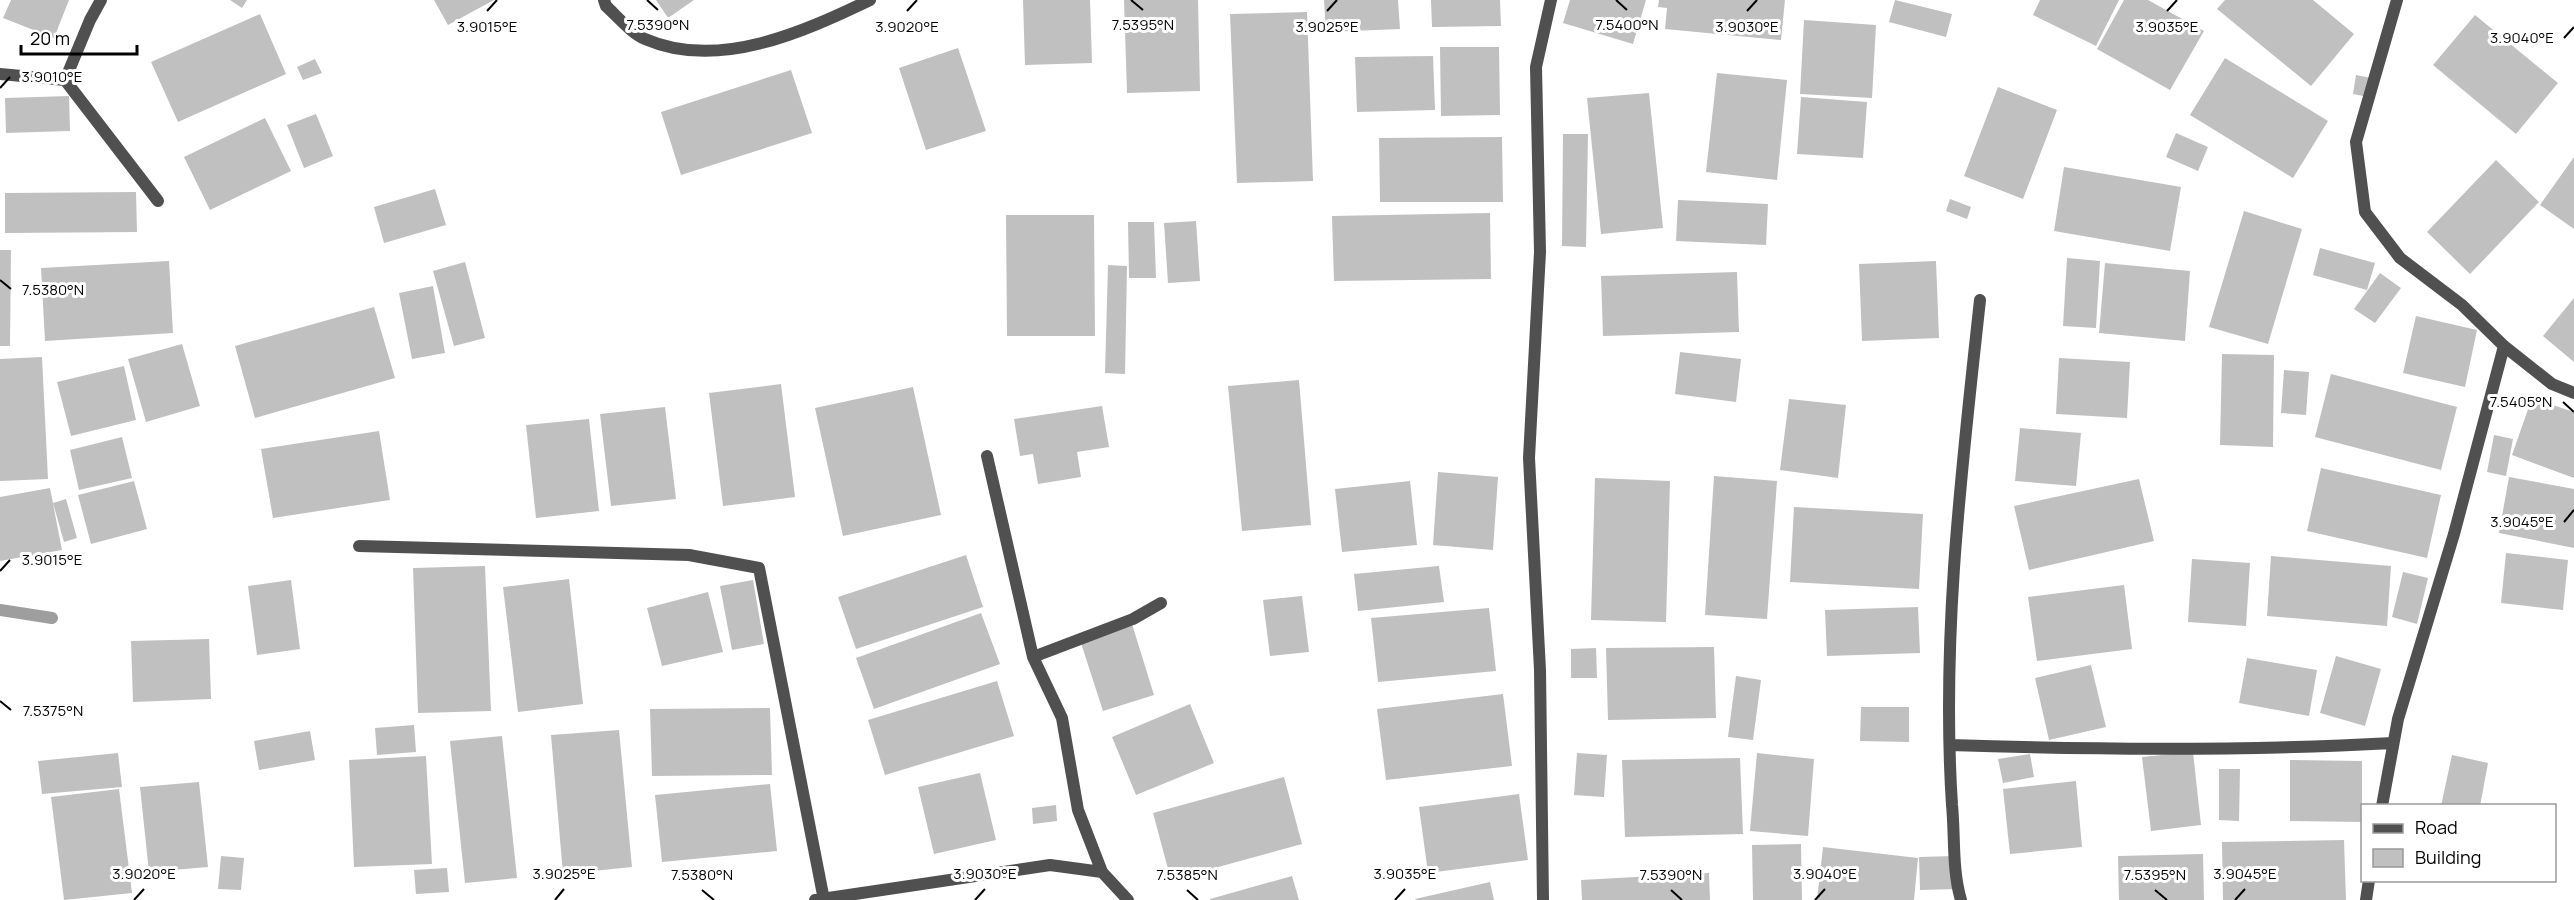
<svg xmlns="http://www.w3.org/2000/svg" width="2574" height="900" viewBox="0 0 2574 900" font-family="Manrope,sans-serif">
	<rect width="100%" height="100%" fill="#fff"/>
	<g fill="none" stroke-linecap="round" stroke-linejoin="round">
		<!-- stream -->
		<path stroke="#9e9e9e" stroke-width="12" d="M0 610 52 618"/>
	</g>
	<!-- building -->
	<path fill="#c0c0c0" d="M11 0H69L54 38 3 18Z
		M230 0H247L242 8Z
		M434 0H494L448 25Z
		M656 0H694L668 18Z
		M1023 0H1090L1092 63 1025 65Z
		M1124 0H1198L1200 91 1127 93Z
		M1324 0H1398L1400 29 1326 32Z
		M1431 0H1500L1501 26 1432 27Z
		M1570 0H1646L1633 44 1563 23Z
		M1659 0H1785L1781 40 1665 29 1667 8 1658 7Z
		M1895 0 1952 14 1946 37 1889 22Z
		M2040 0H2119L2096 46 2033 15Z
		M2124 0H2148L2204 31 2170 90 2097 49Z
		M2225 0H2313L2354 34 2311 86 2217 9Z
		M1307 12 1313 181 1237 183 1230 14Z
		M260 14 286 74 178 122 151 62Z
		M2475 15 2558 83 2516 134 2433 65Z
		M1804 20 1876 25 1872 98 1800 94Z
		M1440 47H1499L1500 115 1441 116Z
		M958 48 986 131 926 150 899 68Z
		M1433 56 1435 110 1357 112 1355 57Z
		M2225 58 2328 121 2293 178 2190 115Z
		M315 59 322 73 303 80 297 67Z
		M791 70 812 133 681 175 661 112Z
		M1717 73 1787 80 1777 180 1706 172Z
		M2356 75 2371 78 2368 97 2353 94Z
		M1998 87 2057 110 2023 199 1964 176Z
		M1649 93 1663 228 1601 234 1587 98Z
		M69 96 70 131 6 133 5 98Z
		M1801 97 1867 102 1863 158 1797 154Z
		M316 114 333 156 304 168 287 125Z
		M265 118 291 171 210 210 184 157Z
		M2176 133 2208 147 2198 171 2166 157Z
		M1563 134H1588L1586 247 1562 246Z
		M1502 137 1503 202H1380L1379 138Z
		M2574 157V229L2540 205Z
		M2496 160 2539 202 2470 274 2427 232Z
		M2064 167 2181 187 2170 251 2054 231Z
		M435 189 446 225 384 243 374 207Z
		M136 192 137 232 5 233V193Z
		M1950 199 1971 207 1967 219 1946 211Z
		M1678 200 1768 204 1766 245 1676 241Z
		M2244 211 2302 229 2268 344 2209 327Z
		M1490 213 1491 279 1334 281 1332 216Z
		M1006 215H1094L1095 336H1007Z
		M1196 221 1200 281 1168 283 1164 223Z
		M1128 222H1154L1156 278H1129Z
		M2320 248 2375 263 2367 290 2313 275Z
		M0 250H11L10 346H0Z
		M2067 258 2100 261 2096 328 2063 326Z
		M169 261 173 333 45 341 41 268Z
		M1936 261 1939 338 1862 341 1859 264Z
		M465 262 485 338 454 346 433 271Z
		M2105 263 2190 271 2185 341 2099 333Z
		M1108 265 1127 266 1125 374 1105 373Z
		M1737 272 1739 332 1603 336 1601 276Z
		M2380 273 2401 288 2375 323 2354 309Z
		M433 286 445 353 412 359 399 293Z
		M2574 298V362L2543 336Z
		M374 307 395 378 255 418 235 346Z
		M2416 316 2477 330 2465 387 2403 373Z
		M182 344 200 406 146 422 128 359Z
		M1680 352 1741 359 1736 402 1675 394Z
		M2222 354 2274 355 2273 447 2220 445Z
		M42 357 48 479 0 481V359Z
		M2059 358 2130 362 2127 418 2056 414Z
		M124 366 136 420 71 436 57 382Z
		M2284 370 2309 372 2306 415 2281 413Z
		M2331 374 2457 407 2441 470 2315 437Z
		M1299 380 1311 525 1242 531 1228 386Z
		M781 384 795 497 723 506 709 393Z
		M913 387 941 515 843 536 815 408Z
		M2532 398 2574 412V478L2512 455Z
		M1789 399 1846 405 1838 478 1780 470Z
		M1102 406 1109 447 1077 452 1081 477 1038 484 1033 454 1020 456 1014 419Z
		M665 407 676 499 611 506 600 414Z
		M589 419 599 511 536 518 526 425Z
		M2020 428 2081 433 2076 486 2015 481Z
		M379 431 390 500 273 518 261 449Z
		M2494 435 2513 439 2506 476 2487 472Z
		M122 437 132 478 79 490 70 450Z
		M2321 468 2441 495 2427 558 2307 531Z
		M1438 472 1498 477 1493 550 1433 545Z
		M1714 476 1777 481 1767 619 1705 615Z
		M2509 477 2574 489V548L2499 533Z
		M1595 478 1670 481 1666 622 1591 620Z
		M2139 479 2154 541 2029 570 2014 506Z
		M134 481 147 529 91 544 78 495Z
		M1410 481 1417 545 1342 552 1335 489Z
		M50 488 62 550 0 561V497Z
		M66 499 77 538 64 542 53 503Z
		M1794 507 1923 514 1919 589 1790 582Z
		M2506 553 2568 560 2563 610 2501 603Z
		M966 555 983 607 856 649 838 597Z
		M2271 556 2391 566 2387 626 2267 616Z
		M2192 559 2250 563 2246 626 2188 622Z
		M485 566 491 711 418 713 413 568Z
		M1439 566 1444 602 1358 611 1354 574Z
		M2403 572 2428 578 2417 624 2392 617Z
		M569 579 583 704 518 712 503 587Z
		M291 580 300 649 257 655 248 586Z
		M753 580 764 644 732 650 720 586Z
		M2124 585 2132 649 2037 661 2028 597Z
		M708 592 723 652 662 666 647 608Z
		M1302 596 1309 652 1270 656 1263 600Z
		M1918 607 1920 653 1827 656 1825 610Z
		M1489 608 1496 671 1378 682 1371 618Z
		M981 613 1000 664 874 709 856 658Z
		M1132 624 1154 695 1103 711 1080 640Z
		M209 639 211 699 133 702 131 641Z
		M1714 647 1716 718 1608 720 1606 648Z
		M1596 648 1597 678H1571V649Z
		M2336 656 2381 669 2365 726 2320 713Z
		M2247 658 2317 670 2309 716 2239 703Z
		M2091 665 2106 727 2049 740 2035 678Z
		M1736 676 1761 680 1753 740 1728 737Z
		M997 681 1014 736 885 775 868 720Z
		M1503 694 1512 766 1386 780 1377 709Z
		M1190 704 1214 763 1136 795 1112 737Z
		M1861 707H1909V742L1860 741Z
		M770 708 772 775 652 776 650 709Z
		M414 725 416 752 377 755 375 728Z
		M619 730 632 867 563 874 551 735Z
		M310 731 315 760 259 770 254 741Z
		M502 736 517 878 465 883 450 741Z
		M2193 752 2201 825 2151 831 2142 757Z
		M118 753 122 787 42 794 38 761Z
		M1577 753 1607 755 1604 797 1574 795Z
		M1757 753 1814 759 1808 836 1750 831Z
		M2030 754 2034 777 2003 783 1998 759Z
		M2452 755 2488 763 2480 806H2441Z
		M426 756 432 864 354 867 349 760Z
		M1740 758 1743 834 1625 837 1622 760Z
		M2290 760 2362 761V822L2290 821Z
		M2219 769H2240L2239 821 2219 820Z
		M980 773 996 840 934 854 918 787Z
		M1284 777 1302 844 1171 880 1153 813Z
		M2076 781 2082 847 2010 854 2003 789Z
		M199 782 208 867 149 872 140 787Z
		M770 784 777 851 662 862 655 795Z
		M119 789 132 893 64 900 51 797Z
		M1519 794 1528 860 1428 873 1419 807Z
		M1056 805 1057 821 1033 824 1032 808Z
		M2344 840 2346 900H2223L2222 842Z
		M1801 844 1802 900H1753L1752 845Z
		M1823 847 1918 858 1914 900H1817Z
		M2203 854 2204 900H2119L2118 856Z
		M221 856 244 858 241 890 218 889Z
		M1954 856 1956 889 1920 890 1919 857Z
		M447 868 449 892 416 894 414 870Z
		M1709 873 1710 900H1582L1581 880Z
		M1292 876 1299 900H1210V899Z
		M1490 882 1494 900H1416L1415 899Z"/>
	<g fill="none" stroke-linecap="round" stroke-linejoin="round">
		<!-- minor -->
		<path stroke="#505050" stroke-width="12" d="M604 0 606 6C617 16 631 33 645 39 718 71 803 32 870 0
			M2397 0 2356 142 2365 212 2400 258 2462 305 2504 346 2552 384 2574 393
			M0 74 65 80 158 201
			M65 80 90 20 101 0
			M987 456 1033 657 1062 718 1078 810 1102 872
			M359 546 689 555 759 568 824 900
			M1033 657 1133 619 1161 603
			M1950 745C2097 750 2246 751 2393 743
			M2382 806 2398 719 2454 534 2504 346
			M815 900 1050 865 1102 872 1128 900
			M1543 900 1540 670 1529 458 1540 252 1536 67 1551 0
			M1961 900C1952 870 1955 835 1952 805 1941 637 1962 466 1980 300
			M2366 900 2369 880"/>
	</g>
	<!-- ticks -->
	<path fill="none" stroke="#000" stroke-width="2" d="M647 0 658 10M1131 0 1143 10M1616 0 1627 10M487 11 497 0M907 11 917 0M1327 11 1337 0M1747 11 1757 0M2167 11 2177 0M2564 38 2574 27M0 88 10 77M0 280 11 289M2563 402 2574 412M2564 522 2574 510M0 571 10 560M0 701 11 710M702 890 714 900M1187 890 1198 900M1671 890 1682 900M2155 890 2167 900M134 900 144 889M555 900 564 889M975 900 985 889M1395 900 1405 889M1815 900 1825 889M2235 900 2245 889"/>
	<g font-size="15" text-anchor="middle" fill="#000" stroke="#fff" stroke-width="6" stroke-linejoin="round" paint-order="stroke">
		<text x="658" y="30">7.5390°N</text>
		<text x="1143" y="30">7.5395°N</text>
		<text x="1627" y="30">7.5400°N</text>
		<text x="487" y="32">3.9015°E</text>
		<text x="907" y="32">3.9020°E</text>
		<text x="1327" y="32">3.9025°E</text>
		<text x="1747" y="32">3.9030°E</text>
		<text x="2167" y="32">3.9035°E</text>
		<text x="2522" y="43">3.9040°E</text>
		<text x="52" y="82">3.9010°E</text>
		<text x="53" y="295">7.5380°N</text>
		<text x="2521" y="407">7.5405°N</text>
		<text x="2522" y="527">3.9045°E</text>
		<text x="52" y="565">3.9015°E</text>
		<text x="53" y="716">7.5375°N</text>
		<text x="144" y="879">3.9020°E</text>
		<text x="564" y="879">3.9025°E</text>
		<text x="985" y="879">3.9030°E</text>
		<text x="1405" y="879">3.9035°E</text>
		<text x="1825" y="879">3.9040°E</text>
		<text x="2245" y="879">3.9045°E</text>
		<text x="702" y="880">7.5380°N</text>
		<text x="1187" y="880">7.5385°N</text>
		<text x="1671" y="880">7.5390°N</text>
		<text x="2155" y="880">7.5395°N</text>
	</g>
	<!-- legend -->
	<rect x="2361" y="804" width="195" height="78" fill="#ffffff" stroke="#999999" stroke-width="1.5"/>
	<rect x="2373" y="824" width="30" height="9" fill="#505050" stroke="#999999" stroke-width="1.5"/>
	<text x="2415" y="834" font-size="18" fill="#000000">Road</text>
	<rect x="2373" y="849" width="30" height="18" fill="#c0c0c0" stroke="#999999" stroke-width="1.5"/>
	<text x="2415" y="864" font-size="18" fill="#000000">Building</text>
	<!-- scale -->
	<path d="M21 45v9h116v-9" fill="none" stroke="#000000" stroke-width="3"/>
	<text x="30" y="45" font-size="18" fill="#000000" stroke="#ffffff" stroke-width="4.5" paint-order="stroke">20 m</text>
</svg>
